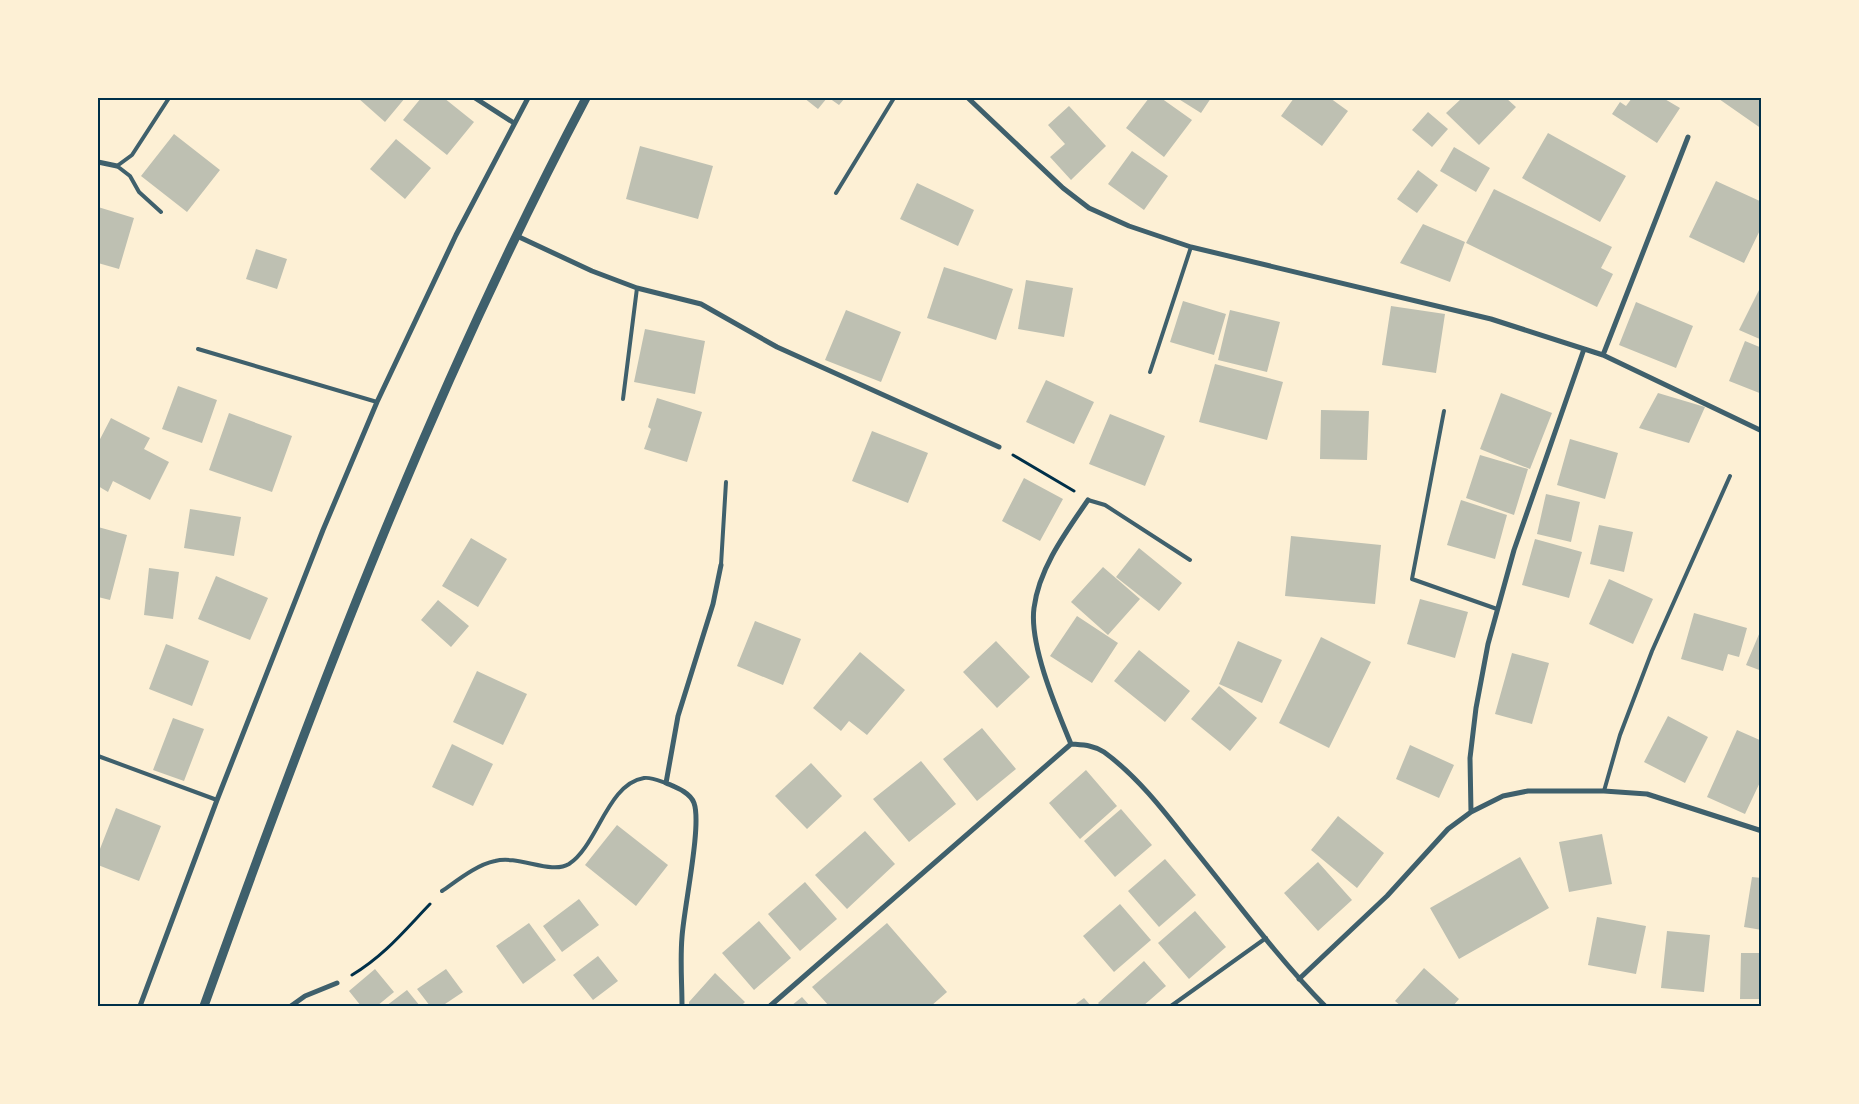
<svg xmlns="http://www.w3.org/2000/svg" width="1859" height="1104" viewBox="0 0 1859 1104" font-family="'Asap Condensed',sans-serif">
	<rect width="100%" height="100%" fill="#fdf0d5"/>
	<!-- building -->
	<path fill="#bec0b2" d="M358 98H405L385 122Z
		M421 98H444L474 122 447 155 403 120Z
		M804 98H827L818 109Z
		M829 98H845L839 105Z
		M1149 98H1161L1192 120 1164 157 1126 128Z
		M1177 98H1211L1201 113Z
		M1294 98H1330L1348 111 1322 146 1281 116Z
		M1462 98H1506L1516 107 1479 145 1446 113Z
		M1632 98H1663L1680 108 1657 143 1612 114 1620 102 1626 106Z
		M1720 98H1762V129L1719 99Z
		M1069 106 1106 146 1071 180 1050 157 1065 144 1048 125Z
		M1428 112 1448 129 1432 147 1412 130Z
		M1548 133 1626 176 1600 222 1522 178Z
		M174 134 220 170 187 212 141 176Z
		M396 139 431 168 405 199 370 169Z
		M640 146 713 166 698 219 626 199Z
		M1454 147 1490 168 1476 192 1440 171Z
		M1132 151 1168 176 1144 210 1108 184Z
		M1418 170 1438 185 1417 213 1397 199Z
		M1716 181 1762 202V226L1744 263 1689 237Z
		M917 183 974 210 958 246 900 219Z
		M1494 189 1612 247 1601 268 1613 274 1597 307 1466 243Z
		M98 207 134 218 119 269 98 263Z
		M1423 224 1465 242 1450 282 1400 263Z
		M256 249 287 259 277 289 246 279Z
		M944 267 1013 289 996 340 927 318Z
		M1026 280 1073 288 1064 337 1018 329Z
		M1762 284V340L1739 330Z
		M1183 301 1226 314 1214 355 1170 342Z
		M1636 302 1693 326 1676 368 1619 345Z
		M1391 306 1445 314 1436 373 1382 365Z
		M846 310 901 332 881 382 825 360Z
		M1230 310 1280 322 1267 372 1218 360Z
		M645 329 705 341 695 394 634 382Z
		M1745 341 1762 348V394L1729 381Z
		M1215 364 1283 382 1267 440 1199 422Z
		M1046 380 1094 402 1074 444 1026 422Z
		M178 386 217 400 202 443 162 429Z
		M1501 393 1552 413 1530 469 1480 449Z
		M1658 393 1705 407 1689 443 1639 428Z
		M657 398 702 412 687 462 644 449 651 429 648 427Z
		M1321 410 1369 411 1367 460 1320 459Z
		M229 413 292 436 272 492 209 470Z
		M1110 414 1165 436 1145 486 1089 464Z
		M111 418 150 438 144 449 169 462 150 500 113 481 108 492 98 486V443Z
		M872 431 928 453 908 503 852 481Z
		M1570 439 1618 453 1605 499 1557 485Z
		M1480 455 1528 469 1514 515 1466 498Z
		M1024 478 1063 499 1040 541 1002 521Z
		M1546 494 1580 502 1571 542 1537 534Z
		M1461 500 1507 515 1495 559 1447 545Z
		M190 509 241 517 234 556 184 548Z
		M1599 525 1633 532 1624 572 1590 564Z
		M98 527 127 535 110 600 98 597Z
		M1291 536 1381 545 1375 604 1285 596Z
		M471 538 507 559 478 607 442 586Z
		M1535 539 1582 552 1569 598 1522 585Z
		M1139 548 1182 583 1159 611 1116 577Z
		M1103 567 1140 599 1108 635 1071 602Z
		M149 568 179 572 173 619 144 615Z
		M216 576 268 598 250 640 198 619Z
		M1609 579 1653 599 1633 644 1589 624Z
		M1420 599 1468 612 1455 658 1407 644Z
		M438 600 469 626 451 647 421 620Z
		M1694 613 1747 628 1739 657 1728 654 1723 671 1681 659Z
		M1077 616 1118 643 1092 683 1050 656Z
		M755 621 801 639 783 685 737 666Z
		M1762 627V671L1746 665Z
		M1321 637 1371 662 1329 748 1279 723Z
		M996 641 1030 677 997 708 963 672Z
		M1238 641 1282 660 1262 703 1219 684Z
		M166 644 209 661 192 706 149 689Z
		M1139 650 1190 691 1165 722 1114 681Z
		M860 652 905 690 867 735 849 721 841 731 813 708Z
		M1512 653 1549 663 1532 724 1495 714Z
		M477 671 527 694 503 745 453 722Z
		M1219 686 1257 718 1230 751 1191 719Z
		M1668 716 1708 737 1685 783 1644 762Z
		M173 718 204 729 184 781 153 770Z
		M982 728 1016 769 977 801 943 759Z
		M1737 730 1762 741V778L1745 814 1707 797Z
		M452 744 493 764 473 806 432 787Z
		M1410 745 1454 765 1439 798 1396 779Z
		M921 761 956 804 909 842 873 799Z
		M811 763 842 796 807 829 775 796Z
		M1086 770 1117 806 1080 839 1049 803Z
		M116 808 161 826 139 881 98 865V854Z
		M1121 809 1152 845 1115 877 1084 841Z
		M1338 816 1384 853 1357 888 1311 850Z
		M617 825 668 865 636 906 585 865Z
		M865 831 895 864 847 909 815 875Z
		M1602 834 1612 884 1569 892 1559 842Z
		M1520 857 1549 908 1459 959 1430 908Z
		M1165 859 1196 895 1159 927 1128 891Z
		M1318 862 1352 900 1318 931 1284 893Z
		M1752 877 1762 878V930L1744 927Z
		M805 882 837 919 800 951 768 914Z
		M579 899 599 925 562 952 543 926Z
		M1120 904 1151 940 1114 972 1083 936Z
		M1195 911 1226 947 1189 979 1158 943Z
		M1597 917 1646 926 1636 974 1588 965Z
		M759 921 791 958 754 990 722 953Z
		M529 923 556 960 523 984 496 946Z
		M887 923 947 992 931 1006H829L812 987Z
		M1667 931 1710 935 1704 992 1661 988Z
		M1741 953H1762V999H1740Z
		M598 956 618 981 593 1000 573 975Z
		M1144 961 1166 986 1143 1006H1101L1098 1003Z
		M1424 968 1459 999 1453 1006H1401L1395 1001Z
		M375 969 394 992 377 1006H361L349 991Z
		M446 969 463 992 442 1006H430L417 989Z
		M715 973 745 1002 741 1006H689V1002Z
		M407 990 420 1006H386Z
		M802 997 810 1006H791Z
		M1084 998 1091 1006H1073Z"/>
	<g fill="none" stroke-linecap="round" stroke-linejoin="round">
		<!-- path -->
		<path stroke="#003049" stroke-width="3" d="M1013 455 1074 491
			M352 975C385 955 404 931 430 904"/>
		<!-- service -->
		<path stroke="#3f606c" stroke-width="4" d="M836 193 894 98
			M161 212 139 192 130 176 117 166 132 155 169 98
			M198 349 377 402
			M1150 372 1191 247
			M623 399 637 288
			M1444 411 1412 579 1497 609
			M1088 500 1105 505 1190 560
			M721 565 726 482
			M98 756 217 800
			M1604 791 1620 735 1652 651 1730 476
			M442 891C458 880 476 865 495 861 519 855 551 875 569 864 598 845 607 784 644 778 651 777 660 781 666 783
			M1171 1006 1266 938"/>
		<!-- minor -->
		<path stroke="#3f606c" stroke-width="5" d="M475 98 514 123
			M968 98 1063 188 1089 208 1129 226 1191 247 1491 319 1603 355 1762 431
			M98 162 117 166
			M517 236 592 271 637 288 701 304 777 347 999 447
			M1603 355 1688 137
			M1071 744C1057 710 1029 645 1034 608 1039 568 1066 532 1088 500
			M1471 812 1470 758 1476 708 1488 644 1514 550 1584 349
			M1299 979 1387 896 1448 829 1471 812 1503 796 1528 791H1604L1647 794 1762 831
			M140 1006 217 800 323 530 377 402 456 235 528 98
			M291 1006 305 996 337 983
			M682 1006C682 984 680 960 682 937 684 907 702 825 694 803 690 792 675 787 666 783L678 716 713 604 721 565
			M770 1006 1071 744C1082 745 1094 745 1104 752 1137 776 1164 811 1189 843 1234 898 1276 956 1325 1006"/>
		<!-- tertiary -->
		<path stroke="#3f606c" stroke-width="9" d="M204 1006C315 697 432 389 586 98"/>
	</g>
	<!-- border -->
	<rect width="1859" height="1104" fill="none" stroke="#fdf0d5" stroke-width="198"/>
	<rect x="99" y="99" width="1661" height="906" fill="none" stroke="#003049" stroke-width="2"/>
</svg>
